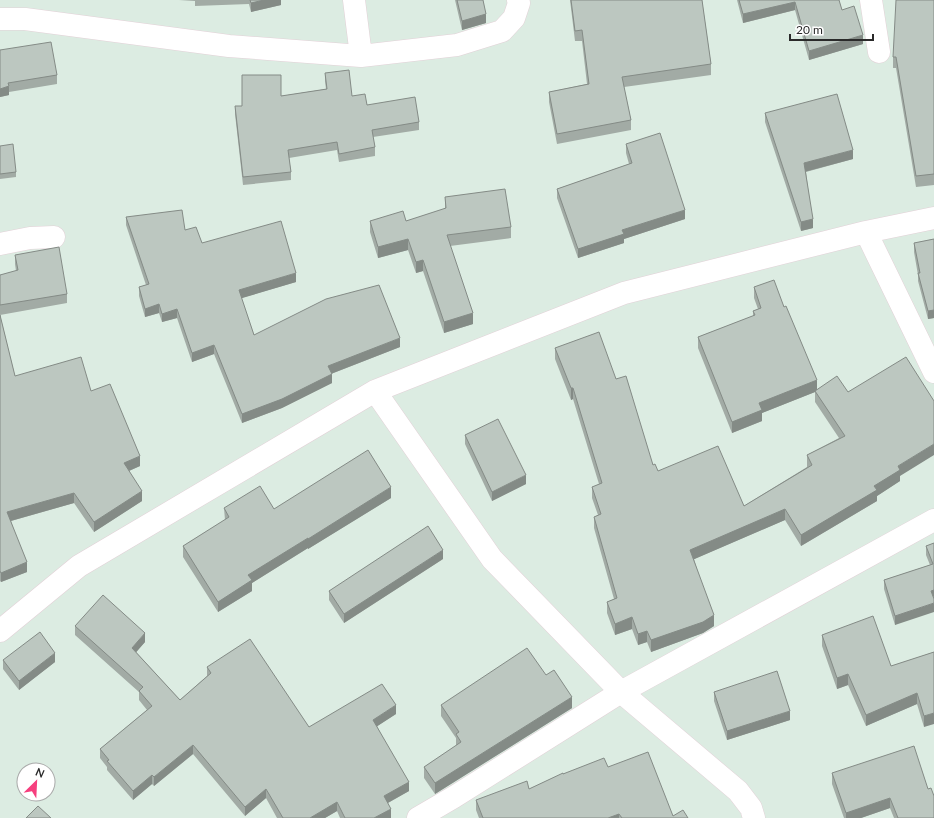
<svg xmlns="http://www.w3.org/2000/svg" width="934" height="818" viewBox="0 0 934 818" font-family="Lato,sans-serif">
	<rect width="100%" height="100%" fill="#dcece2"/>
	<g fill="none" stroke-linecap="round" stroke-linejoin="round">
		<defs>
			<path id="minor" d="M354 0 361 56
				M871 0 879 52
				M0 19H25L229 46 361 56 457 45 502 31 514 18 519 3 518 0
				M866 232 934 372
				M0 244 30 238 54 237
				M375 391 492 559 621 692 738 791 751 808 754 818
				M0 631 79 566 375 391 624 293 866 232 934 218
				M418 818 454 797 621 692 934 520"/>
		</defs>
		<!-- minor casing -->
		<use href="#minor" stroke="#e2d1d7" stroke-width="23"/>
		<!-- minor -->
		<use href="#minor" stroke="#fff" stroke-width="22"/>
	</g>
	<!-- wall -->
	<path fill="#a2aba5" d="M179 0H281V5L251 12 249 4 195 6V1Z
		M455 0H483L486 23 462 30Z
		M570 0H702L711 64V75L624 87 631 120V130L557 144 549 102V92L587 84 582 41H575Z
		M737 0H839L842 10 863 44 809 60 795 10 743 23Z
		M934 0V185L916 187 896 68H893V57Z
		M0 50 57 75V84L9 92V95L0 97Z
		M325 73 352 96 367 105 419 122V130L373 137 375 147V156L339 162 337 150 289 158 291 172V180L243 185 235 114V106H242L281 96 326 89 325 81Z
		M765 113 853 159 806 172 813 228 801 231 765 122Z
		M626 144 685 219 624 239V243L578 258 557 198V189L629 164 626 153Z
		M0 146 16 172V177L0 179Z
		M445 197 511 227V238L450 246 473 324 444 333 423 271 416 273 408 250 378 258 370 232V221H406L445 209Z
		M126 217 185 230 202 243 296 282 241 298 254 335 400 347 331 374 332 383 282 408 242 423 214 354 192 362 177 318 162 322 159 313 145 317 139 296V287L146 285 126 225Z
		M934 239V318L928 319 918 281V275L914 252V243Z
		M15 255 67 294V303L0 315V275L16 271 15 264Z
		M754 287 784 307 817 389 900 476V481L877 496V501L801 546 785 520 694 559 714 626 703 633 651 652 647 642 638 645 632 629 615 635 607 613V602L614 599 594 528V517L598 515 592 498V487L599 484 573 399 571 400 555 359V348L616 379 653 465 658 471 744 506 807 467V455L839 438 815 402V392L762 413V421L732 433 698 348V337L753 316V311L758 309 754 298Z
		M0 315 15 376 91 391 140 466 129 471 142 501 94 532 74 503 11 521 27 572 1 582 0 581Z
		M465 435 526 484 492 501 465 444Z
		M391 498 308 549V548L252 583V591L218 612 183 557V546L225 520 224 508 274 509Z
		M934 543V598L895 625 884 589V580L930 565 926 555V546Z
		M443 559 344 623 329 600V591Z
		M75 626 145 642 136 652 180 700 207 676V667L309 727 396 714 377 726 409 791 388 803 391 818H340L337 811 325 818H277L266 798 245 816 193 754 154 786 152 784 133 800 107 770V767L100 758V749L147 710 139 700V692L75 635Z
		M822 635 891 666 934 652 924 727 917 704 866 726 848 685 837 689 822 646Z
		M3 660 55 662 19 690 3 669Z
		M546 675 572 708 435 794 424 778V767L456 746V738L441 716V705Z
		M714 692 790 720 727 740 714 701Z
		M608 767 673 816 688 818H479L476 810V800L529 789 563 774Z
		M832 773 934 818H894L890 808 861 818H844L832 784Z"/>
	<!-- shaded-wall -->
	<path fill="#848b86" d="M264 0H281V5L251 12V3Z
		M795 2V10L743 23V14Z
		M486 14V23L462 30V21Z
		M863 35V44L809 60V51Z
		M9 86V95L0 97V89Z
		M853 150V159L804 172V163Z
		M685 210V219L624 239V243L578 258V249L622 230Z
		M813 219V228L801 231V222Z
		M408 239V250L378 258V247Z
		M423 260V271L416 273V262Z
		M296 273V282L239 299V290Z
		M159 304V313L145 317V309Z
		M177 309V318L162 322V314Z
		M934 310V318L928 319V311Z
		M473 313V324L444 333V322Z
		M400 338V347L328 375V366Z
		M214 345V354L192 362V353Z
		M332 374V383L282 408 242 423V414Z
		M817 380V391H815V392L762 413V421L732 433V422L759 403Z
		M571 388H573V399L571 400Z
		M934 444V455L900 476V481L877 496V501L801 546V535L898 466Z
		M140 456V466L124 473V463Z
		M526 475V484L492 501V492Z
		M391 487V498L308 549V539Z
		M142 491V501L94 532V522Z
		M74 493V503L7 522V512Z
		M785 509V520L690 561V550Z
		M308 538V548L252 583V591L218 612V602L248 575Z
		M443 550V559L344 623V614Z
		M27 562V572L1 582V573Z
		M934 590V598L931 591Z
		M934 603V612L895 625V616Z
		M714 615V626L703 633 651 652V640Z
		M632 617V629L615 635V624Z
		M647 631V642L638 645V634Z
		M145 633V642L132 657V648Z
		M55 653V662L19 690V681Z
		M848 674V685L837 689V678Z
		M917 693V704L866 726V715Z
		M572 697V708L435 794V783Z
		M396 705V714L373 729V720Z
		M790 711V720L727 740V731Z
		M934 713V724L924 727V716Z
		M193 745V754L154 786V777Z
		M152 775V784L133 800V791Z
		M409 782V791L384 805V796Z
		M266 789V798L245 816V807Z
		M890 798V808L861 818H846V813Z
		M337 802V811L325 818H310Z
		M391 809V818H374Z
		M619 814V818H608Z"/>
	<!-- building -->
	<path fill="#bcc7c0" stroke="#848b86" d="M250 0H264L251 3Z
		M457 0H483L486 14 462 21Z
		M571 0H702L711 64 622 77 631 120 557 134 549 92 589 84 582 30 575 31Z
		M739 0H839L842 10 854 6 863 35 809 51 795 2 743 14Z
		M896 0H934V174L916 176 896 57H893Z
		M51 42 57 75 8 83 9 86 0 89V50Z
		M349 70 352 96 365 94 367 105 415 97 419 122 372 130 375 147 339 154 337 142 288 150 291 172 243 177 235 106H242V75H281V96L327 89 325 73Z
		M837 94 853 150 804 163 813 219 801 222 765 113Z
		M660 133 685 210 622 230 624 234 578 249 557 189 632 163 626 144Z
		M13 144 16 172 0 174V146Z
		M505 189 511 227 447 235 473 313 444 322 423 260 416 262 408 239 378 247 370 221 403 211 406 221 446 208 445 197Z
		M182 210 185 230 196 227 202 243 281 221 296 273 239 290 254 335 326 299 379 285 400 338 328 366 332 374 282 399 242 414 214 345 192 353 177 309 162 314 159 304 145 309 139 287 149 284 126 217Z
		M934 239V310L928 311 918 273H920L914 243Z
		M59 247 67 294 0 305V275L18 270 15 255Z
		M774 280 784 307 786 306 817 380 759 403 762 410 732 422 698 337 755 315 753 311 761 308 754 287Z
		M0 315 15 376 81 357 91 391 110 384 140 456 124 463 142 491 94 522 74 493 7 512 27 562 1 573 0 571Z
		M599 332 616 379 626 376 653 465 655 464 658 471 718 446 744 506 812 465 807 455 845 436 815 391 837 376 848 392 906 357 934 401V444L898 466 900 470 874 486 877 490 801 535 785 509 690 550 714 615 703 622 651 640 647 631 638 634 632 617 615 624 607 602 617 598 594 517 601 514 592 487 602 483 573 388H571L555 348Z
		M498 419 526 475 492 492 465 435Z
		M368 450 391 487 308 539V538L248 575 252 580 218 602 183 546 229 517 224 508 260 486 274 509Z
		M428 526 443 550 344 614 329 591Z
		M934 543V590L931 591 934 599V603L895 616 884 580 933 564 926 546Z
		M103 595 145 633 132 648 180 700 211 673 207 667 250 639 309 727 382 684 396 705 373 720 409 782 384 796 391 809 374 818H345L337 802 310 818H283L266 789 245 807 193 745 154 777 152 775 133 791 107 761 109 760 100 749 152 706 139 691 143 687 75 626Z
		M873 616 891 666 934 652V713L924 716 917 693 866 715 848 674 837 678 822 635Z
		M40 632 55 653 19 681 3 660Z
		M527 648 546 675 554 670 572 697 435 783 424 767 461 742 456 734 459 732 441 705Z
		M777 671 790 711 727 731 714 692Z
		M914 746 928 789 931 788 934 796V818H898L890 798 846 813 832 773Z
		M648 752 673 816 683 810 688 818H622L619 814 608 818H483L476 800 527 781 529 789 563 773V774L604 758 608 767Z
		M38 806 51 818H26Z"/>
	<!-- north arrow -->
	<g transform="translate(36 782) rotate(24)"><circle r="19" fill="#ffffff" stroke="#aaaaaa"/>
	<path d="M0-3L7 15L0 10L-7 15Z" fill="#f63f7e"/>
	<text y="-6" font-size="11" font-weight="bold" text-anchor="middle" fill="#2a2a2a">N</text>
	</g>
	<!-- scale -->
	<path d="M790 34v6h83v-6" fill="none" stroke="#2a2a2a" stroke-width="2"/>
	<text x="796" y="34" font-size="12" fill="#2a2a2a" stroke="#ffffff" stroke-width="3" paint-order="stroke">20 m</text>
</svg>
